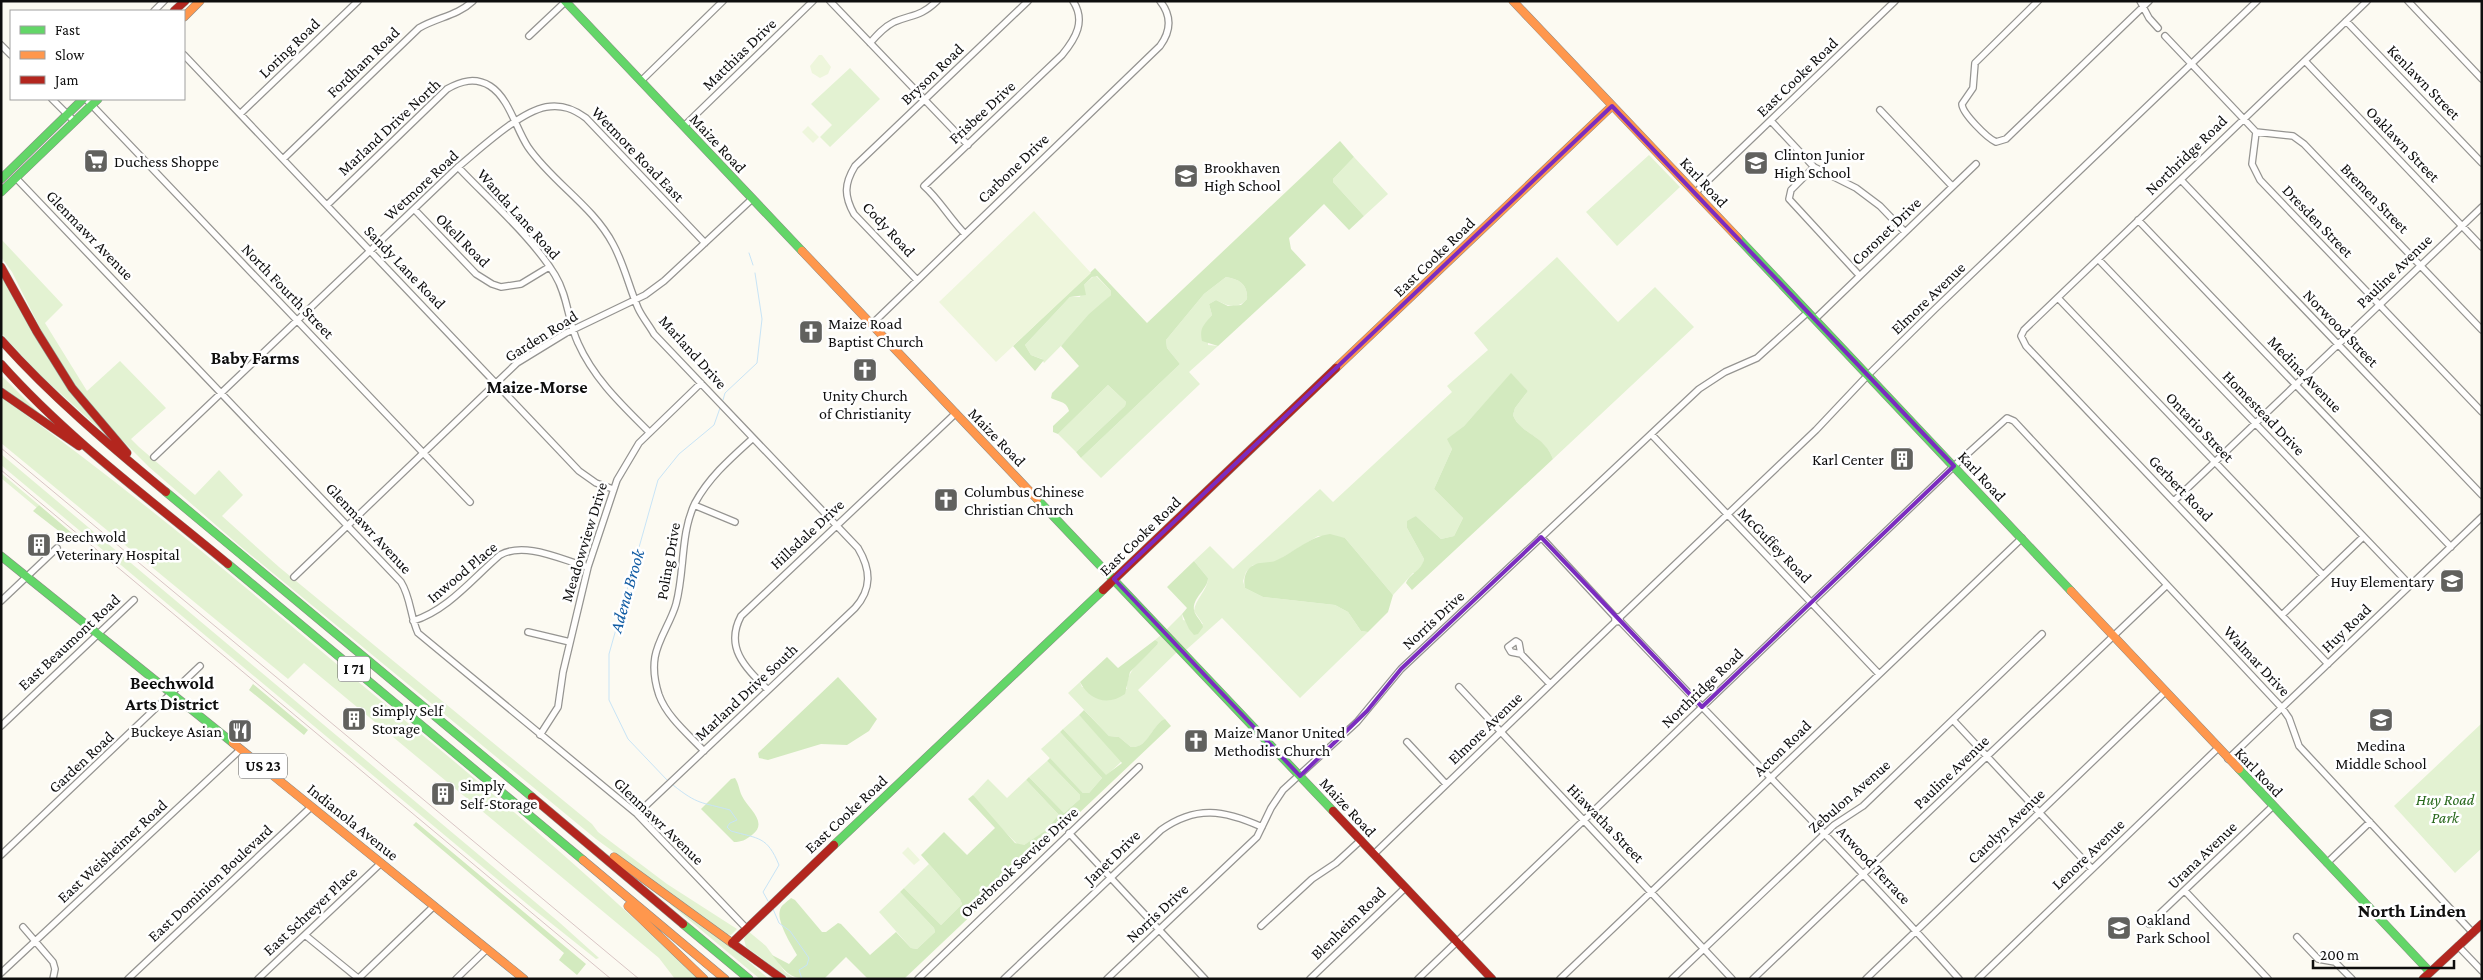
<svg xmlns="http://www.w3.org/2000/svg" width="2483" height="980" viewBox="0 0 2483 980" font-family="'Crimson Pro',serif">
	<rect width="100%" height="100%" fill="#fcfaf2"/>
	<!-- green -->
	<path fill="#e3f2d2" d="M850 68 880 99 830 147 820 137 832 125 811 104Z
		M1649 155 1680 187 1617 246 1586 212Z
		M1354 157 1388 194 1364 216 1333 182V179Z
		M1 239 63 305 45 323 87 391 120 361 166 408 131 439 139 447 195 495 219 470 243 495 222 516 279 567 592 824 598 832 667 884 737 929 731 935 726 934 596 839 240 546 149 467 116 434 70 381 50 348 12 272 1 257Z
		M1557 257 1618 322 1655 287 1694 327 1553 459C1543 434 1520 434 1513 415L1515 408 1528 391 1511 374 1464 426 1448 439 1452 449 1434 489 1463 518 1454 536 1441 539 1416 516 1407 528 1424 559 1422 567 1417 573H1413L1393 595 1345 538 1318 536 1275 562 1253 565 1246 572 1243 581 1245 588 1263 597 1335 605 1348 612 1361 631 1368 632 1300 698 1222 618 1186 650 1166 630 1182 614 1183 620 1203 624 1194 611C1195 599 1208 590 1208 578L1194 561 1210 546 1233 569 1320 489 1333 502 1452 392 1447 386 1488 350 1474 333Z
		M1 274 104 433 39 374 1 333Z
		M1095 275 1111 291V295L1044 363 1042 359 1031 355 1025 345 1070 297H1080L1084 285Z
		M1226 277C1240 279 1248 285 1247 299 1237 310 1228 306 1216 300L1209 304 1212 315 1209 319 1208 345 1218 346 1189 372 1200 384 1101 478 1081 458 1180 364 1167 348 1166 340 1204 294Z
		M1 375 44 418 1 388Z
		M1108 385 1126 402 1125 406 1076 452 1058 434Z
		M1 397C117 479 225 570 333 661 458 764 582 866 698 979H675L659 958 304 663 288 679 1 443Z
		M1 454 560 923 599 958 596 959 532 908 1 465Z
		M1 473 39 505 37 508 1 478Z
		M1162 634 1178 651 1138 690 1165 719C1152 725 1148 749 1131 747L1119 737 1109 736 1068 693 1080 682 1082 687 1127 689C1126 669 1144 658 1157 645L1155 640Z
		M1079 715 1122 761 1106 776 1063 729Z
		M2482 723V848L2455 873 2394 806Z
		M1060 732 1102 778 1089 793H1083L1041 749Z
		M1047 761 1080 795V799L1064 813 1029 777Z
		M988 779 1007 798 1026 780 1059 815C1055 828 1035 838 1024 845H1018L978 804 973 795Z
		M929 864 960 899 962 904 941 925 904 888Z
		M900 892 934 928 935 932 917 949 911 948 879 912Z
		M671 903 720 937 769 979H760L670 904Z
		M748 931 766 946 785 972 795 979H790L746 947 744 939Z"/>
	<!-- forest -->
	<path fill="#d3eabf" d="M1340 141 1354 157 1333 179V182L1364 216 1349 230 1324 204 1289 238 1291 249 1306 265 1218 346 1202 341C1199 328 1204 325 1212 315L1209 304 1216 300 1228 306 1241 305 1247 299C1248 285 1240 279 1226 277L1204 294 1166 340 1167 348 1180 364 1081 458 1076 452 1125 406 1126 402 1108 385 1058 434 1053 432V426L1069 411C1067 401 1058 402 1051 398L1052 393 1079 366 1061 346 1089 314 1111 295V291L1097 276 1092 277 1084 285 1086 295 1070 297 1025 345 1031 355 1044 360 1035 371 1013 346 1095 268 1147 323Z
		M1511 373 1528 391 1515 408 1513 415C1520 434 1544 434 1553 459L1412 590 1406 583C1411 572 1421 572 1424 559L1407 528V521L1416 516 1441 539 1454 536 1463 518 1434 489 1452 449 1447 439 1464 426Z
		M39 505 73 534 69 539 33 511Z
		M1330 534 1345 538 1393 595 1388 612 1368 632 1361 631 1348 612 1335 605 1263 597 1245 588C1243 580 1245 569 1254 565 1261 561 1270 564 1277 560 1296 551 1309 537 1330 534Z
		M1194 561 1208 578C1208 589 1192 598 1194 610 1195 616 1202 621 1203 627L1198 634 1194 635 1189 629 1182 614 1187 608 1167 587Z
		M1155 640 1158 642 1157 645 1130 672 1125 694C1108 706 1090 701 1080 682L1107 657 1118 668Z
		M838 677 877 719 869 731 847 745 821 744 768 760 759 758 758 753Z
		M253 684 308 730 304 735 249 690Z
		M1084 710 1109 736 1119 737 1131 747C1148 749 1152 724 1165 719L1171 726 904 979H868L846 957 824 979C793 979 791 980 772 955L789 964 797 955C792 946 776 921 780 910 781 905 787 902 791 898L795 900 822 932H826L838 923 841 924 870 955 896 932 911 948 917 949 935 932 934 928 900 892 904 888 941 925 962 904 960 899 921 855 944 832 967 855 995 828 968 799 973 795 1015 843 1024 845 1045 831 1059 815 1026 780 1029 777 1064 813 1080 799V795L1047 761 1050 758 1083 793H1089L1102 778 1060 732 1063 729 1106 775 1122 763 1079 715Z
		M735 778C739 784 739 790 742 796 748 809 769 822 752 835 745 840 742 842 734 842L701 809 731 779Z
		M416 822 586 964 577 975 559 960 564 953 413 825Z"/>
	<!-- pitch -->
	<path fill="#eef6dc" d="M819 55H822L831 67 828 74 820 78 812 73 810 66Z
		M808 126 819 137 813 143 802 132Z
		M1034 211 1091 273 996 362 939 302Z
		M908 847 920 860 914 865 902 853Z"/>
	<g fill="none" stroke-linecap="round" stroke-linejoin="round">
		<!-- stream -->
		<path stroke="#c8e4f6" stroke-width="1" d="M749 253 753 265
			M723 400 725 393 757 363 762 319 755 273
			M667 780 628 739 609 700V654L658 480 679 454 714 425 720 408
			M673 785C698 805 701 802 730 810L737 820 730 823 727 827 731 831C759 839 767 836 779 865L763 892 768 901
			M773 909 779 923 790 931 809 958 807 965 799 970 802 979"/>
		<defs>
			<path id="street" d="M830 1 968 145
				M2038 1 1975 63 1973 88 1962 104C1962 113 1987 138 1996 142L2006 139 2149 1
				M2140 1 2149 18 2158 28
				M2408 1 2482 79
				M154 11 164 1
				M2346 21 2482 163
				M529 36 565 2
				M2165 36 2256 132 2252 164 2260 180 2482 412
				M870 43C877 35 884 27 894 22 913 14 920 17 937 1
				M1 45 11 55
				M184 55 579 471 596 483 613 489
				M2305 61 2482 247
				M641 81 723 1
				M52 99 74 121
				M86 99 470 502
				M1880 110 1952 186
				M240 114 358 1
				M1771 121 1814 167 1856 188 1880 206 1905 232
				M684 126 813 1
				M2256 132 2293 136 2304 144 2482 330
				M283 159 419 28C438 17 457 16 473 1
				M458 167C488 199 532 237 555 275 568 296 568 322 578 343 594 379 622 405 649 432
				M1814 167 1791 190 1789 199 1859 275
				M16 178 401 582C411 598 410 616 418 633L637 814 746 928
				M2181 180 2482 495
				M1695 193 1895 1
				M327 205 447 89C461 81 475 77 490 86 509 98 516 129 528 147 552 182 593 206 613 244 624 264 629 287 638 308 642 317 649 325 654 334L858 548C871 570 872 589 855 608L637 814
				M414 209 476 274 492 284 501 287 521 284 549 267
				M2138 220 2451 547
				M965 234C950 219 939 199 924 186L1062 55C1076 38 1086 21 1073 1
				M2098 259 2410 585
				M917 280 854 214C844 196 844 184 855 166L1028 1
				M2058 298 2323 575
				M1815 319 1976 164
				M872 324 1160 46C1171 31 1172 16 1160 1
				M1651 434 1879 674
				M154 457 458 167C479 150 519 112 546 107 562 104 574 109 586 118L705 243
				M2174 501 2482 207
				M694 505 735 522
				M1541 537 1615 617
				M294 577 517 363 566 333 645 295 664 281 752 199
				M1 601 57 548
				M2283 614 2363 537
				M1620 617 1816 430 1867 376 1935 309 2257 1
				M413 621C448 610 472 579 500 555 525 541 562 560 588 567
				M1620 621C1733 741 1850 856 1959 979
				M528 632 570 642
				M1521 654 1511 652 1508 647 1516 641 1519 643 1521 654 1550 684
				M2328 664 2026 346 2021 336 2024 330 2367 1
				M1459 687 1732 979
				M768 690C746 668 724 648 741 616L956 413
				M1953 720 2092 869
				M1 726 134 600
				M540 735 558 707 563 672 588 567 617 480 639 443 701 383
				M1407 742 1446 784
				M704 751C688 734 667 717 659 695 655 683 653 669 655 657 658 639 671 622 676 604 685 571 680 534 695 503 709 477 731 458 753 438
				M2228 759 2482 517
				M1069 833 1205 979
				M1374 854 1615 622 1620 621V617H1615V622
				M1 855 200 666
				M2327 863 2370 822
				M2185 891 2268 979
				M2149 924 2273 806
				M1261 926 1312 879 1336 863 1361 840
				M23 927 53 962 55 969 53 979
				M305 935 359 979
				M2297 937 2318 959 2335 962 2352 979
				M2458 946 2482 971
				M1 973 241 749
				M359 978 434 906
				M128 979 311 807
				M258 979 381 863
				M456 979 487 949
				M918 979 1139 767
				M1004 979 1161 830C1196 805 1224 810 1262 827
				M1107 979 1257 837 1271 808 1283 790 1357 722 1401 669 1699 389 1725 372 1757 358 1808 312
				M1310 979 1405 888
				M1418 979 1954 466 2007 418 2014 421 2282 708 2289 718 2299 746 2473 933
				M1560 979 2022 538
				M1672 979 1834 825 1863 806 2042 634
				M1753 979 2167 585
				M1866 979 2165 692
				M1978 979 2218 748"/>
			<path id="fast" d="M565 1 802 251
				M1 179 83 99
				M1 192 98 99
				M1738 238 2071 591
				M166 492 532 797
				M1037 499 1333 811
				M1 556 233 743
				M228 564 583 860
				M2239 769 2430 972
				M834 845 1103 590
				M683 924 749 979"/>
			<path id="slow" d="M1513 1 1738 238
				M184 17 200 1
				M802 251 1037 499
				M1336 368 1612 106
				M2071 591 2239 769
				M233 743 524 979
				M614 857 732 943
				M583 860 725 979
				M628 906 704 979"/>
			<path id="jam" d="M174 11 185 1
				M1 267 37 332 72 388 127 453
				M1 340C51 396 108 444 166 492
				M1 364C68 439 151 500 228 564
				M1 392 79 446
				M1103 590 1336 368
				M532 797 683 924
				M1333 811 1492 979
				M782 979 732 943 834 845
				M2423 979 2482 924"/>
		</defs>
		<!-- street casing -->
		<use href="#street" stroke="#959491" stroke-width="8"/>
		<!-- fast casing -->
		<use href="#fast" stroke="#8c8b87" stroke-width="9"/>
		<!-- slow casing -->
		<use href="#slow" stroke="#8c8b87" stroke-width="9"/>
		<!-- jam casing -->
		<use href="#jam" stroke="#8c8b87" stroke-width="9"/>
		<!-- street -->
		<use href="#street" stroke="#fffefd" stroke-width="5.5"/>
		<!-- fast -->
		<use href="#fast" stroke="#63d668" stroke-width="8"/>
		<!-- slow -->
		<use href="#slow" stroke="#ff974d" stroke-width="8"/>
		<!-- jam -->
		<use href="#jam" stroke="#b3261e" stroke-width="8"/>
		<!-- rail -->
		<path stroke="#d8c5c4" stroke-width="1" d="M1 448 639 979
			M1 470 611 979"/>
	</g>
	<!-- marked area -->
	<path fill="none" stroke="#7b2cbf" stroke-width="4" stroke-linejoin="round" d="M1612 106 1954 466 1702 707 1541 537 1401 669 1367 711 1300 776 1114 579Z"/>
	<!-- icons -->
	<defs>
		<symbol id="supermarket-square" viewBox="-11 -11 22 22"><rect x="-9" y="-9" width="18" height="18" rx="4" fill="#61615e" stroke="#fff"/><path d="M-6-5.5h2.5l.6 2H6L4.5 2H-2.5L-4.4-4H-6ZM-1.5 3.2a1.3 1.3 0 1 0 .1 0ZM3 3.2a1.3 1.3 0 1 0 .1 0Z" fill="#fff"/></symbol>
		<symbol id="school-square" viewBox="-11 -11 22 22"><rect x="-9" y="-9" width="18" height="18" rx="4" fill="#61615e" stroke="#fff"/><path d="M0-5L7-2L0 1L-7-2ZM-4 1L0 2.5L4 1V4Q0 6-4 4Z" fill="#fff"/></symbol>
		<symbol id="church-square" viewBox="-11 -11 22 22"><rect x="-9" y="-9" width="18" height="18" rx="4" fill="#61615e" stroke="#fff"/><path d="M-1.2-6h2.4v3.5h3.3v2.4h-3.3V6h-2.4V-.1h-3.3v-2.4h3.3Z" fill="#fff"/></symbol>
		<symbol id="building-square" viewBox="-11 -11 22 22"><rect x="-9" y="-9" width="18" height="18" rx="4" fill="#61615e" stroke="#fff"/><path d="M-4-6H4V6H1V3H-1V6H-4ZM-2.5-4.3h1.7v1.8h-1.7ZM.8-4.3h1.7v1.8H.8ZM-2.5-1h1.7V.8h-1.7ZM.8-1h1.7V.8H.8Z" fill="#fff"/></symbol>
		<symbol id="restaurant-square" viewBox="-11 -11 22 22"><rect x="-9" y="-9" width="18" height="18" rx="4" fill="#61615e" stroke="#fff"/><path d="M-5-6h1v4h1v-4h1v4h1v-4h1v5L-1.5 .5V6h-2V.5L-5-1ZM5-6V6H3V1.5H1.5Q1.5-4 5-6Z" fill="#fff"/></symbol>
	</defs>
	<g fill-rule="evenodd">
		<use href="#supermarket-square" x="82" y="147" width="28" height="28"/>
		<use href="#school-square" x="1742" y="149" width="28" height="28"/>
		<use href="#school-square" x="1172" y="162" width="28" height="28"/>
		<use href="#church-square" x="797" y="318" width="28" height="28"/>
		<use href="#church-square" x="851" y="356" width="28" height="28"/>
		<use href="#building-square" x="1888" y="445" width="28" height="28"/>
		<use href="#church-square" x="932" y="486" width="28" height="28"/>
		<use href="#building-square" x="25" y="531" width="28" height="28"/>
		<use href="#school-square" x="2438" y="567" width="28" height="28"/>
		<use href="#building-square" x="340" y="705" width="28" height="28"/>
		<use href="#school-square" x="2367" y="706" width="28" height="28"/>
		<use href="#restaurant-square" x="226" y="717" width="28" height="28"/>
		<use href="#church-square" x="1182" y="727" width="28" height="28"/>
		<use href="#building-square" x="429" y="780" width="28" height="28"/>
		<use href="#school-square" x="2105" y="914" width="28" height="28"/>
	</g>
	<g text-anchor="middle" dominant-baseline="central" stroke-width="5" stroke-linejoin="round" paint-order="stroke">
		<!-- shield labels -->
		<g fill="#fff" stroke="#565656" stroke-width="1">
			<rect x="338" y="656.5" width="32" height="25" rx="4"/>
			<rect x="239" y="753.5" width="48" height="25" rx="4"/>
		</g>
		<g font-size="15" font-weight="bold" fill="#0e0e0e">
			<text x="354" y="669">I 71</text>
			<text x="263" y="766">US 23</text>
		</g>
		<!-- street labels -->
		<g font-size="16" fill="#0e0e0e" stroke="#fff">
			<text transform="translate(289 48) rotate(-44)">Loring Road</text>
			<text transform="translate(739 54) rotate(-44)">Matthias Drive</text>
			<text transform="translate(363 62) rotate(-44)">Fordham Road</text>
			<text transform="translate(932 74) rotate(-44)">Bryson Road</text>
			<text transform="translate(1797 77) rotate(-44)">East Cooke Road</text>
			<text transform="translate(2424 82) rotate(46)">Kenlawn Street</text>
			<text transform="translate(982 112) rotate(-43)">Frisbee Drive</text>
			<text transform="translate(389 127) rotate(-43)">Marland Drive North</text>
			<text transform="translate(718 143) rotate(47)">Maize Road</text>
			<text transform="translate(2403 144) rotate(46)">Oaklawn Street</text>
			<text transform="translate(638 154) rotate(46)">Wetmore Road East</text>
			<text transform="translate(2186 155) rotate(-44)">Northridge Road</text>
			<text transform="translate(1013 168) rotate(-44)">Carbone Drive</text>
			<text transform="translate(1704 182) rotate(47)">Karl Road</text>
			<text transform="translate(421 185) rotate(-43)">Wetmore Road</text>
			<text transform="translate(2375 198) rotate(46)">Bremen Street</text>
			<text transform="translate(519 214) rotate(48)">Wanda Lane Road</text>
			<text transform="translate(2318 221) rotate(46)">Dresden Street</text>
			<text transform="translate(889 229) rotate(47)">Cody Road</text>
			<text transform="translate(1886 231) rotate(-44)">Coronet Drive</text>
			<text transform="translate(90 235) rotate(46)">Glenmawr Avenue</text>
			<text transform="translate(463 240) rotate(45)">Okell Road</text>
			<text transform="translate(1434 257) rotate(-44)">East Cooke Road</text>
			<text transform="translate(405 267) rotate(46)">Sandy Lane Road</text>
			<text transform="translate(2394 271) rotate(-44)">Pauline Avenue</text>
			<text transform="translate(288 291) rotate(46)">North Fourth Street</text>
			<text transform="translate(1928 298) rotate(-44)">Elmore Avenue</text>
			<text transform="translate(2341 328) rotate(46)">Norwood Street</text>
			<text transform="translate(541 336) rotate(-32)">Garden Road</text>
			<text transform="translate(693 352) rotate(48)">Marland Drive</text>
			<text transform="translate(2305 374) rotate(46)">Medina Avenue</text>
			<text transform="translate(2264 413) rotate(46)">Homestead Drive</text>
			<text transform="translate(2200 427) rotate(46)">Ontario Street</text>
			<text transform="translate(997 437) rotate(46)">Maize Road</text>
			<text transform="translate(1982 476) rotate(47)">Karl Road</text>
			<text transform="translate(2181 488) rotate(46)">Gerbert Road</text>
			<text transform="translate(369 528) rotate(47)">Glenmawr Avenue</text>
			<text transform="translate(807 534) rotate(-43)">Hillsdale Drive</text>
			<text transform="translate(1140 536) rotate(-44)">East Cooke Road</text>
			<text transform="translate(584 542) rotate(-73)">Meadowview Drive</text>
			<text transform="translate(1775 545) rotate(46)">McGuffey Road</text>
			<text transform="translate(668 561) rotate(-80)">Poling Drive</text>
			<text transform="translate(462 572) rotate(-40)">Inwood Place</text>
			<text transform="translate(1433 620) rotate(-43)">Norris Drive</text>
			<text transform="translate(2346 628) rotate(-44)">Huy Road</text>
			<text transform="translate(69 642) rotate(-43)">East Beaumont Road</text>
			<text transform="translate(2257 661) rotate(47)">Walmar Drive</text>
			<text transform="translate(1702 688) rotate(-44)">Northridge Road</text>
			<text transform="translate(746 692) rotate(-43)">Marland Drive South</text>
			<text transform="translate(1485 728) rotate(-44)">Elmore Avenue</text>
			<text transform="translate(1782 748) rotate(-44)">Acton Road</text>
			<text transform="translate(81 762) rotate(-43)">Garden Road</text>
			<text transform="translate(1951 772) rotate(-44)">Pauline Avenue</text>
			<text transform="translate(2259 772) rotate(46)">Karl Road</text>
			<text transform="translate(1849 796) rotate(-41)">Zebulon Avenue</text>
			<text transform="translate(1348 807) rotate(47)">Maize Road</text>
			<text transform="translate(846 814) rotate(-43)">East Cooke Road</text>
			<text transform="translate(659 821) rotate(44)">Glenmawr Avenue</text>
			<text transform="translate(353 822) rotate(39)">Indianola Avenue</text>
			<text transform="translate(1606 823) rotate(46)">Hiawatha Street</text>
			<text transform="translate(2006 826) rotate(-44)">Carolyn Avenue</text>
			<text transform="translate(112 851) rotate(-43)">East Weisheimer Road</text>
			<text transform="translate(2088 854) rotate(-44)">Lenore Avenue</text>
			<text transform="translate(2202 855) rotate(-44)">Urana Avenue</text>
			<text transform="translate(1112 857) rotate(-44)">Janet Drive</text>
			<text transform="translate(1019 862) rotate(-43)">Overbrook Service Drive</text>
			<text transform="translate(1874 865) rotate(47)">Atwood Terrace</text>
			<text transform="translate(210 883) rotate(-43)">East Dominion Boulevard</text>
			<text transform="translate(310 911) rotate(-43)">East Schreyer Place</text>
			<text transform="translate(1157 913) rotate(-43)">Norris Drive</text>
			<text transform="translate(1348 923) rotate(-44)">Blenheim Road</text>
		</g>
		<!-- poi labels -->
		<g font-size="16" fill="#0e0e0e" stroke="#fff" text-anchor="start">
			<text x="1774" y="154">Clinton Junior<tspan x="1774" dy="18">High School</tspan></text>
			<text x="114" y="161">Duchess Shoppe</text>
			<text x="1204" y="167">Brookhaven<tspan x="1204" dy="18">High School</tspan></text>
			<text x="828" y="323">Maize Road<tspan x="828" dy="18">Baptist Church</tspan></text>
			<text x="865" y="395" text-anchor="middle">Unity Church<tspan x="865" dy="18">of Christianity</tspan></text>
			<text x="1884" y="459" text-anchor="end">Karl Center</text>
			<text x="964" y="491">Columbus Chinese<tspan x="964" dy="18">Christian Church</tspan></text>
			<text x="56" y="536">Beechwold<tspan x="56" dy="18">Veterinary Hospital</tspan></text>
			<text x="2434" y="581" text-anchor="end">Huy Elementary</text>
			<text x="372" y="710">Simply Self<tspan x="372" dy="18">Storage</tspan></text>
			<text x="222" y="731" text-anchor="end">Buckeye Asian</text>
			<text x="1214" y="732">Maize Manor United<tspan x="1214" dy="18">Methodist Church</tspan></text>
			<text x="2381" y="745" text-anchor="middle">Medina<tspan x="2381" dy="18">Middle School</tspan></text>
			<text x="460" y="785">Simply<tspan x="460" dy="18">Self-Storage</tspan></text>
			<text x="2136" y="919">Oakland<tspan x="2136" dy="18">Park School</tspan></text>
		</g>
		<!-- park labels -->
		<g font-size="16" font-style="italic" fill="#28681c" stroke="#fff">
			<text x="2445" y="799">Huy Road<tspan x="2445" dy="18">Park</tspan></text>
		</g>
		<!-- neighbourhood labels -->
		<g font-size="18" font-weight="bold" fill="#0e0e0e" stroke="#fff">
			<text x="255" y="358">Baby Farms</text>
			<text x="537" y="387">Maize-Morse</text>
			<text x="172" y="683">Beechwold<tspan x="172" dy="21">Arts District</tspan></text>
		</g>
		<!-- water labels -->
		<g font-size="18" font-style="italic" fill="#135da4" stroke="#fff">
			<text transform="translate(627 591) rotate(-74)">Adena Brook</text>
		</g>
		<!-- quarter labels -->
		<g font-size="19" font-weight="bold" fill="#0e0e0e" stroke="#fff">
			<text x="2412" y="910">North Linden</text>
		</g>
	</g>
	<!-- border -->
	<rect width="2483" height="980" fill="none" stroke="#0e0e0e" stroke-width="5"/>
	<!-- legend -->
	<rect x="10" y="10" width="175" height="90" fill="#ffffff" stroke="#9f9f9f"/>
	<rect x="20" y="26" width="25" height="8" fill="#63d668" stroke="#9f9f9f"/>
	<text x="55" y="35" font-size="15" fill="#0e0e0e">Fast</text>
	<rect x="20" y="51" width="25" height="8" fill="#ff974d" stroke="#9f9f9f"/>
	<text x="55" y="60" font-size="15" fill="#0e0e0e">Slow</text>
	<rect x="20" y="76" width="25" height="8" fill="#b3261e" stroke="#9f9f9f"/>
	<text x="55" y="85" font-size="15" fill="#0e0e0e">Jam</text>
	<!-- scale -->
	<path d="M2313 960v8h141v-8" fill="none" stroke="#0e0e0e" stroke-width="2.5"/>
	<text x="2320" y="960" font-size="15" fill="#0e0e0e" stroke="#ffffff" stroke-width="4" paint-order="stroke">200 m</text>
</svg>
